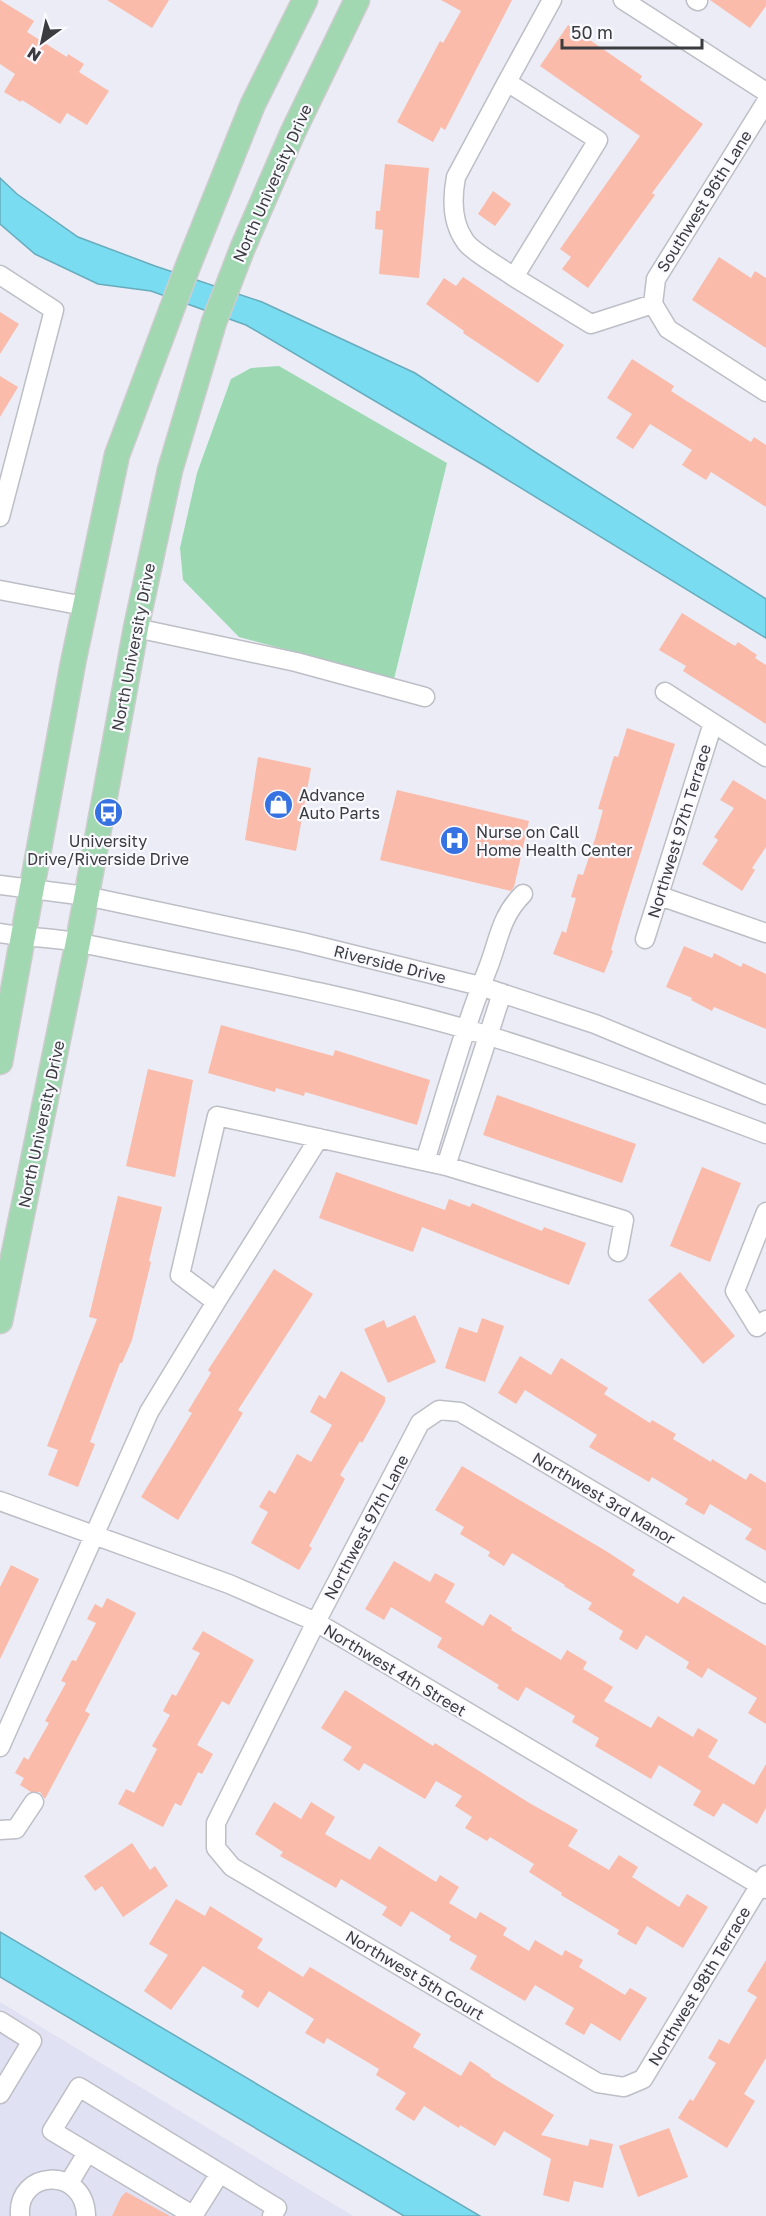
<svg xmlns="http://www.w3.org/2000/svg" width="766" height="2216" viewBox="0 0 766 2216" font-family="'Golos Text',sans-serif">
	<rect width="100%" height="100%" fill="#ebecf5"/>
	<!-- built -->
	<path fill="#e0e1f2" d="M0 2002 353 2216H0Z"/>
	<!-- green -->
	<path fill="#9cd9b3" d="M279 366 447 463 394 679 239 637 183 580 180 548 197 473 231 379 251 368Z"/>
	<!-- water -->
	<path fill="#7adcf1" stroke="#67acbc" stroke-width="1.5" d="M0 178 17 194 78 237 155 266 262 302 415 373 535 452 766 599V638L485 466 246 325 151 291 98 284 35 254 0 224Z
		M0 1932 480 2216H404L0 1977Z"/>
	<!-- building -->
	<path fill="#fabbaa" d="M0 0 34 21 27 32 67 57 68 54 84 64 79 72 109 91 87 125 67 113 60 124 22 100 21 102 4 92 15 74 0 64Z
		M107 0H169L152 28Z
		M441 0H512L445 130 441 127 433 142 397 122 440 41 443 43 461 11Z
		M710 0H766V6L750 28Z
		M568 25 642 76 640 80 703 124 652 193 655 195 588 288 562 269 571 257 560 249 640 136 540 66Z
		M385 164 429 168 419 278 379 274 383 230 375 229 376 211H380Z
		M493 191 511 204 495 226 478 214Z
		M719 257 751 278 755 271 766 278V348L692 300Z
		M463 277 564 345 538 383 463 333 464 331 426 304 444 278 456 286Z
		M0 312 19 324 0 354Z
		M632 359 674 386 671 391 751 442 754 437 766 445V507L711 472 706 480 682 465 692 450 650 424 633 449 616 438 632 414 607 398Z
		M0 376 18 387 0 417Z
		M682 613 735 646 738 642 757 655 755 658 766 665V724L683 671 686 666 659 650Z
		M627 728 675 744 622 912 611 950 613 951 604 973 553 954 562 931 566 933 576 898 571 897 578 874 583 875 595 839 603 810 598 809 614 756 618 757Z
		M258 757 311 768 296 851 245 840Z
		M733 780 766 800V847L752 868 755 870 742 891 702 864 718 840 714 837 734 808 720 800Z
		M397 790 529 821 514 887 511 891 380 860Z
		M684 946 712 958 714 953 741 967 743 963 766 974V1029L714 1007 712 1011 691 1000 692 998 666 987Z
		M221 1025 333 1056 335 1050 430 1080 417 1125 305 1092 304 1096 276 1088 275 1092 208 1073Z
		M148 1069 193 1080 175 1177 126 1166Z
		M497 1095 636 1144 622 1183 483 1135Z
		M702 1167 741 1183 710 1262 670 1246Z
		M336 1172 445 1210 449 1199 470 1207 472 1203 542 1231 544 1227 586 1243 569 1285 422 1227 413 1252 319 1218Z
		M118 1196 162 1207 149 1261 151 1262 132 1340 122 1363H120L90 1442 95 1444 78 1487 48 1475 58 1450 47 1446 97 1319 89 1317Z
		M274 1269 313 1294 238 1410 243 1413 178 1520 141 1497 192 1413 188 1411 211 1373 208 1370Z
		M680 1272 735 1336 703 1364 648 1300Z
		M415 1315 436 1362 388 1383 364 1329 384 1320 387 1328Z
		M482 1318 504 1326 485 1382 445 1368 459 1327 477 1333Z
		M520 1356 551 1375 561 1358 608 1388 604 1394 650 1423 652 1420 676 1434 673 1439 711 1462 712 1459 746 1480 750 1473 766 1483V1551L745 1539 752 1529 710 1504 704 1515 685 1504 688 1499 652 1477 649 1482 589 1447 597 1435 525 1390 516 1404 498 1393Z
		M341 1371 385 1397V1402L362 1443 360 1441 340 1475 345 1479 309 1546 312 1548 299 1570 251 1543 268 1512 259 1507 269 1490 275 1494 297 1454 311 1462 332 1425 310 1412 319 1395 325 1399Z
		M462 1466 606 1551 635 1570 632 1575 678 1604 683 1596 766 1646V1724L748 1713 757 1698 708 1668 702 1678 686 1668 689 1662 646 1635 637 1650 619 1639 623 1631 588 1609 592 1603 564 1586 565 1585 512 1553 504 1566 488 1556 490 1552 460 1534 464 1527 435 1510Z
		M394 1561 430 1582 435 1573 455 1584 445 1602 483 1626 490 1614 512 1628 511 1630 561 1660 567 1650 587 1662 583 1669 613 1687 604 1701 651 1728 658 1716 693 1737 698 1728 718 1740 708 1757 754 1785 766 1764V1808L757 1824 723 1803 714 1817 693 1805 701 1791 659 1765 651 1779 595 1746 599 1738 572 1722 575 1716 526 1687 518 1701 497 1688 499 1685 437 1647 442 1638 391 1607 384 1620 365 1609Z
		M11 1565 39 1579 0 1659V1587Z
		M107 1598 136 1613 85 1711 90 1714 45 1799 40 1792H31L20 1785 24 1778 15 1773 24 1757 28 1760 49 1723 45 1721 66 1683 61 1681 72 1660 76 1661 96 1623 87 1619 95 1604 102 1608Z
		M203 1631 254 1660 229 1705 222 1701 197 1745 213 1754 202 1774 198 1772 181 1806 175 1803 163 1827 118 1804 126 1789 134 1793 157 1749 152 1746 170 1715 163 1711 172 1694 176 1696 200 1653 192 1649Z
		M345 1690 433 1746 435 1743 531 1804 578 1830 568 1846 609 1870 619 1855 638 1867 632 1877 679 1907 687 1894 708 1907 683 1948 647 1926 636 1945 617 1934 619 1930 561 1895 562 1893 529 1872 534 1864 490 1837 487 1841 465 1828 472 1817 455 1806 462 1796 436 1781 425 1799 364 1763 359 1771 343 1760 352 1747 321 1728Z
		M274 1802 301 1819 311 1802 335 1817 325 1834 370 1860 379 1846 436 1882 440 1875 459 1887 449 1903 476 1919 480 1912 507 1928 503 1935 529 1951 535 1940 562 1956 565 1950 583 1960 579 1967 625 1995 630 1988 647 1998 620 2041 591 2023 584 2035 565 2024 574 2008 535 1985 525 2001 489 1980 470 1969 477 1956 449 1940 451 1936 411 1911 401 1927 382 1915 387 1907 341 1879 336 1888 280 1856 283 1852 255 1834Z
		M132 1843 150 1870 155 1866 168 1886 123 1917 102 1886 95 1891 84 1876Z
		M176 1899 205 1916 210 1906 263 1939 257 1948 303 1977 310 1967 421 2034 413 2047 461 2076 470 2061 491 2075 490 2076 554 2115 541 2135 588 2146 590 2139 613 2144 603 2188 574 2181 569 2202 543 2195 551 2159 504 2131 495 2146 460 2125 459 2128 424 2106 414 2121 395 2109 406 2093 376 2075 379 2069 327 2038 324 2044 305 2033 314 2019 269 1991 258 2008 241 1997 244 1991 203 1966 171 2010 144 1991 168 1955 149 1944Z
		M766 1960V2058L744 2094 755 2101 727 2148 678 2118 690 2099 693 2101 716 2063 708 2058 719 2039 729 2044 757 1997 747 1991Z
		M669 2128 688 2177 638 2197 619 2146Z
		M126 2192 170 2216H112L121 2197Z"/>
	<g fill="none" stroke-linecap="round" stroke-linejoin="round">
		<defs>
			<path id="minor" d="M623 0 766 92
				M696 0 698 1
				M507 82 552 0
				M0 275 54 310 0 517
				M514 277C503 269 471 251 465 241 452 223 452 198 456 177L507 82 598 140 514 277 591 324 653 304
				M653 304 656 279 766 102
				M653 304 668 329 766 392
				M0 590 84 606
				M136 628 296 662 425 697
				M665 692 766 757
				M0 885 86 896 302 942 480 986 595 1024 766 1095
				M660 896 766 933
				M0 933C27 938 54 937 81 943 210 970 340 993 466 1029 568 1059 667 1097 766 1134
				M645 939 713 723
				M425 1161C445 1097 463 1031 488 968 499 940 500 917 523 894
				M446 1166 502 993
				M766 1212 735 1291 757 1327 766 1320
				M216 1302 319 1138
				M0 1501 229 1584 316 1622 766 1889
				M766 1594 460 1412 439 1410 420 1423 316 1622 216 1823V1848L232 1867 598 2083 624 2087 643 2079 766 1875
				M0 1747 149 1412 216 1302 180 1275 217 1116 446 1166 624 1220 618 1252
				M0 1830 16 1829 34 1802
				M0 2021 32 2041 0 2094
				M69 2183 87 2153
				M20 2216C16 2169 85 2166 86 2216
				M193 2216 220 2173
				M194 2216 52 2131 79 2087 277 2208 272 2216"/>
			<path id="major" d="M0 1062 73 663 117 455 188 266 253 104 305 0
				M0 1321 78 942 136 628 170 470 214 322 243 247 293 132 357 0"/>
		</defs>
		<!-- minor casing -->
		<use href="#minor" stroke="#bdbec6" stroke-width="21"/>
		<!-- major casing -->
		<use href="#major" stroke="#cccccd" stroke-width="27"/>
		<!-- minor -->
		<use href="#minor" stroke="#fff" stroke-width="18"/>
		<!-- major -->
		<use href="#major" stroke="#a1d7b1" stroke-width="24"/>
	</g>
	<!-- icons -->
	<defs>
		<symbol id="shop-disc" viewBox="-11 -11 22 22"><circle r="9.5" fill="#3672e1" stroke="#f9f9ff"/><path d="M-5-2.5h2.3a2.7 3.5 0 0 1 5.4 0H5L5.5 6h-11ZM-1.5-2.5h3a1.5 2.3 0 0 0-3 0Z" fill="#fff"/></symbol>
		<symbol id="bus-disc" viewBox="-11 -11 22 22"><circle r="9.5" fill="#3672e1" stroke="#f9f9ff"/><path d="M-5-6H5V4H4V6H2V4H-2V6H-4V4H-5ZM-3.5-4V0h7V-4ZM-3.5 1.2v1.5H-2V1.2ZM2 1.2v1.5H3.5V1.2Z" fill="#fff"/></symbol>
		<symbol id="hospital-disc" viewBox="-11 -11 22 22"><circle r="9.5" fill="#3672e1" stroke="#f9f9ff"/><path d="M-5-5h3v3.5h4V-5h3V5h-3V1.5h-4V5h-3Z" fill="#fff"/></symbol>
	</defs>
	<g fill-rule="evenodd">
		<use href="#shop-disc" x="262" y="788" width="33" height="33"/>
		<use href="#bus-disc" x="92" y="796" width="33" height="33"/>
		<use href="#hospital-disc" x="438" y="824" width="33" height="33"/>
	</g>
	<g text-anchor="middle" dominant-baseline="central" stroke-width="4.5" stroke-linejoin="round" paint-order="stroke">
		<!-- street labels -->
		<g font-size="16" fill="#3b3c3f" stroke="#f9f9ff">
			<text transform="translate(272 183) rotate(-66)">North University Drive</text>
			<text transform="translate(704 201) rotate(-58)">Southwest 96th Lane</text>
			<text transform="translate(133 647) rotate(-79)">North University Drive</text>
			<text transform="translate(679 831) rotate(-73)">Northwest 97th Terrace</text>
			<text transform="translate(390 964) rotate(14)">Riverside Drive</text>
			<text transform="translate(41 1124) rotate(-78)">North University Drive</text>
			<text transform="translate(604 1498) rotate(31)">Northwest 3rd Manor</text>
			<text transform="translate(366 1527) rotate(-62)">Northwest 97th Lane</text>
			<text transform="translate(395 1670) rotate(31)">Northwest 4th Street</text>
			<text transform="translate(415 1975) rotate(31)">Northwest 5th Court</text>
			<text transform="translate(699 1986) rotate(-59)">Northwest 98th Terrace</text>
		</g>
		<!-- poi labels -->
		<g font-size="16" fill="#3b3c3f" stroke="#f9f9ff" text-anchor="start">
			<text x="299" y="795">Advance<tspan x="299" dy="18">Auto Parts</tspan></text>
			<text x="476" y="832">Nurse on Call<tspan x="476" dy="18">Home Health Center</tspan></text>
			<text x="108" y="841" text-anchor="middle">University<tspan x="108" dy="18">Drive/Riverside Drive</tspan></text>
		</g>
	</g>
	<!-- north arrow -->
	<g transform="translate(42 42) rotate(213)" stroke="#f9f9ff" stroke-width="4.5" paint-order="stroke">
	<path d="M0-4.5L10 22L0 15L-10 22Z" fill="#3b3c3f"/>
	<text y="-9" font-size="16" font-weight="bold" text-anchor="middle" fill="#3b3c3f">N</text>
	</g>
	<!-- scale -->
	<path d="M562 39v9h140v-9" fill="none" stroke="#3b3c3f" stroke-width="3"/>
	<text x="571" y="39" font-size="18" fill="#3b3c3f" stroke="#f9f9ff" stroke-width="4.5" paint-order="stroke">50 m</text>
</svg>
